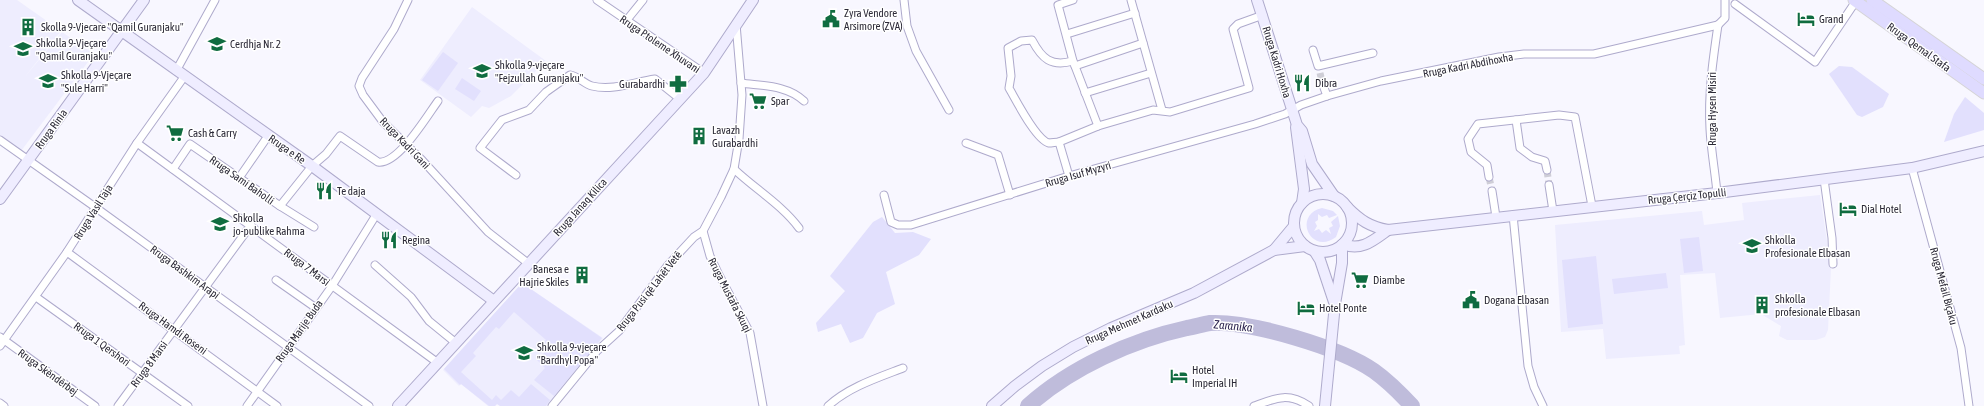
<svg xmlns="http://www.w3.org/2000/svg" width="1984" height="406" font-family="'Asap Condensed',sans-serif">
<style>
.built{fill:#eeedfe}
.green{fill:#e2e0fd}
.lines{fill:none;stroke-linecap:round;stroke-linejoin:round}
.river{stroke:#bfbcdb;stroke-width:16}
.street-tunnel{stroke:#cfced7;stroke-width:7;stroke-dasharray:7 3.5;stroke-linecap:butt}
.street-casing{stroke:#aeaacc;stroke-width:9}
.secondary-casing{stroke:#aeaacc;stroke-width:12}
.primary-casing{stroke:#d5d4d7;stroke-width:13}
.street{stroke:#fff;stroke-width:7}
.secondary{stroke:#efedff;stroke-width:10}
.primary{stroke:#dfdbff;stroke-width:11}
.labels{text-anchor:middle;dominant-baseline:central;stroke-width:3;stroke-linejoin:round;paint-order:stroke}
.poi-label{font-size:11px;fill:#2b2936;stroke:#fff;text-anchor:start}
.street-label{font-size:11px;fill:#2b2936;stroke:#fff}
.water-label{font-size:12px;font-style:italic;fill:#2c244e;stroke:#fff}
</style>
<rect width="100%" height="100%" fill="#f8f7ff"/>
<g class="built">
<path d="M0 0H17L61 31 24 78 62 32 94 54 21 151 0 136Z"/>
<path d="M472 7 546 61 511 96 489 108 482 106 471 117 420 80Z"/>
<path d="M1820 195 1831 268 1828 330 1825 337 1816 340H1787L1779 336 1781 326 1761 314 1720 318 1715 273 1680 275 1685 345 1679 346 1680 354 1606 359 1603 329 1561 332 1555 225 1702 211 1704 225 1744 220 1742 203Z"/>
<path d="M522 283 603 338 547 406H500L497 404 495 406H488L461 384 459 386 443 370Z"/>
</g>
<g class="green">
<path d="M443 52 458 63 438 91 422 80Z"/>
<path d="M1839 66 1852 67 1889 94 1883 107 1862 117 1857 115 1829 74Z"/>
<path d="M462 78 481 91 474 101 455 89Z"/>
<path d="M1965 97 1984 113V130L1944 142 1954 114Z"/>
<path d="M1322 208 1333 211 1337 215 1329 218 1327 215 1322 217 1318 214V220L1315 222 1317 226 1314 231 1319 229 1322 233 1326 230 1331 234 1329 228 1333 226 1331 222 1338 216 1340 226 1336 237C1311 256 1292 215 1322 208Z"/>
<path d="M882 217 895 233 913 232 931 239 919 255 886 272 895 304 877 313 863 338 850 343 841 324 818 332 816 323 845 291 830 276 873 222Z"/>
<path d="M1699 237 1703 271 1684 273 1680 239Z"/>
<path d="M1596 256 1603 324 1568 328 1562 260Z"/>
<path d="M1666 273 1668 288 1614 294 1612 279Z"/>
<path d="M522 283 602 338 554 396 534 380 545 368 537 360 547 350 542 345 546 340 514 312 499 329 496 327 473 353 476 356 461 372 492 400 496 395 501 400 511 390 519 397 531 384 550 400 546 406H500L497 404 495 406H489L461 384 460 385 444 369Z"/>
</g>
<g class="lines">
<path class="river" d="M1028 406C1070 368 1132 340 1187 328 1194 327 1203 324 1210 323 1251 321 1341 348 1374 371 1388 381 1400 393 1412 406"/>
<g class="street-tunnel">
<path d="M1320 73 1323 85"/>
<path d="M1547 170 1549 185"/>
<path d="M1489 177 1492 191"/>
</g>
<g class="street-casing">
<g id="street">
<path d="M408 0 394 29 362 78 359 86 363 95 383 122 422 160 488 232 529 264"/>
<path d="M597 0 704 73"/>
<path d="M904 0 907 26 916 51 949 110"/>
<path d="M1073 0 1058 5 1073 61 1098 126"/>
<path d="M1131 0 1162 110"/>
<path d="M1735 4 1815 62 1856 1"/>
<path d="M626 21 643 0"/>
<path d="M1718 25 1725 18V0"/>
<path d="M1067 34 1135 13"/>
<path d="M1313 50 1318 66 1373 53"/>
<path d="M1075 66 1143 43"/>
<path d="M176 71 215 0"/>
<path d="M741 83C763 86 787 85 804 101"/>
<path d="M1323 85 1327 96"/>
<path d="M1085 93 1151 73"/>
<path d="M1516 120 1520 148 1532 157 1545 161 1547 170"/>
<path d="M0 140 95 207 369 406"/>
<path d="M1059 142C1056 142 1052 143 1049 143 1036 140 1016 100 1009 88L1011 76 1008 48 1021 41 1032 40C1042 59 1051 67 1073 61"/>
<path d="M137 143 438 363"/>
<path d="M966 143 998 155 1010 195"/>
<path d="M1912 168 1961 348 1969 406"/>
<path d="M173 169 190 144 280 206 314 227"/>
<path d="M734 169C755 189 782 205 799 228"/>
<path d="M516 175 480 148 502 120 529 110 546 92 570 75C578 76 584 84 592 86 613 91 634 82 655 79L680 99"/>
<path d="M1069 176 1059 142 1098 126 1153 110 1170 112 1249 88 1233 29 1238 24 1263 15"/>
<path d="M1489 177 1487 165 1471 152 1468 139 1478 124 1559 115 1575 117 1592 206"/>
<path d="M239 178 268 136"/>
<path d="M1824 179 1832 238 1833 264"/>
<path d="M1549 185 1553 211"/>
<path d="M1492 191 1496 217"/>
<path d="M1717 193C1715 171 1711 150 1710 129 1708 93 1713 59 1718 25"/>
<path d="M884 195 891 222 898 225H911L1069 176 1255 124 1285 114 1301 105 1327 96 1381 81 1499 57 1524 54H1594L1718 25"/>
<path d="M280 206 312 166 326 154 340 136 378 162C398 165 427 116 438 101"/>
<path d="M1513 215 1528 366 1534 387 1543 406"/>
<path d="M703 231 710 256 718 273 750 333 763 406"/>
<path d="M67 252 277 406"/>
<path d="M375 265 411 297 429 321 456 343"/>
<path d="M276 280 316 308"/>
<path d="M36 297 188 406"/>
<path d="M0 337 95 406"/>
<path d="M0 346 67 252 137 143 184 77"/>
<path d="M0 403 4 406"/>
<path d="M118 406 251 225"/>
<path d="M247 406 332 286 376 215"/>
<path d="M552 406 597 351 619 331 668 265 694 237 703 231 721 197 734 169 739 139 742 95 736 24"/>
<path d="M828 406C849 387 877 378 903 368"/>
<path d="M1254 406C1276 398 1288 392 1309 406"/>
</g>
</g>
<g class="secondary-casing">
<g id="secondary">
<path d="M78 0 312 166 494 301"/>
<path d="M1257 0 1297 125 1302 131 1312 164 1334 196"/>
<path d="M1296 127 1304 189 1302 203"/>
<circle cx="1323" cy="223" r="29"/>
<path d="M0 199 144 0"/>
<path d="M1347 207C1360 220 1370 227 1388 230L1717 193 1912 168 1984 151"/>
<path d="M1343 244C1361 252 1374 240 1388 230"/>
<path d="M1274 250 1294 226"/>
<path d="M1315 252 1320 260 1334 302"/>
<path d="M398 406 704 73 753 0"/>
<path d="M992 406 1015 386 1042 366 1073 347 1111 328 1194 293 1274 250 1305 246"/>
<path d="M1325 406 1335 304 1342 263V245"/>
</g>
</g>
<g class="primary-casing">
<g id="primary">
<path d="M1854 0 1984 93"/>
<path d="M1872 0 1984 79"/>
</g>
</g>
<use href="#street" class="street"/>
<use href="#secondary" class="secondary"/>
<use href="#primary" class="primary"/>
</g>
<defs>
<g id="civic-bare" transform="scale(1.38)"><path d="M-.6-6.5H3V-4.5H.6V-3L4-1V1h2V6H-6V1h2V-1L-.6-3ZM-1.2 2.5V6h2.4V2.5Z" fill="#106c40" stroke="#fff" stroke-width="2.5" paint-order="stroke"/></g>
<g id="hotel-bare" transform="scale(1.38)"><path d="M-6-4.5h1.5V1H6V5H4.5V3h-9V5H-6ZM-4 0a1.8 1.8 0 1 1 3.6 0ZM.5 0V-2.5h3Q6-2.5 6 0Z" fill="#106c40" stroke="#fff" stroke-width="2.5" paint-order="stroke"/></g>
<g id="building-bare" transform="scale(1.38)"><path d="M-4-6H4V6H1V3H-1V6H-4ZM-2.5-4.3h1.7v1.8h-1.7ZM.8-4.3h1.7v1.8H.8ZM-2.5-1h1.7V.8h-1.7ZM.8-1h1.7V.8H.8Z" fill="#106c40" stroke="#fff" stroke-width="2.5" paint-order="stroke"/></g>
<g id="school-bare" transform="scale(1.38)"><path d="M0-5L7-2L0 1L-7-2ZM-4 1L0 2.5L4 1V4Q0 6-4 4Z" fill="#106c40" stroke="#fff" stroke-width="2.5" paint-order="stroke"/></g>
<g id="restaurant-bare" transform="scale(1.38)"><path d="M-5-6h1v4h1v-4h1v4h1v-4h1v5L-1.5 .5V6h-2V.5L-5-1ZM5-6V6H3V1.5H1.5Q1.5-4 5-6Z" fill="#106c40" stroke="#fff" stroke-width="2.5" paint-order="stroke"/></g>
<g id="pharmacy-bare" transform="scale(1.38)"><path d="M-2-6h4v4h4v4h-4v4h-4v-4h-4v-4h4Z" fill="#106c40" stroke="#fff" stroke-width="2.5" paint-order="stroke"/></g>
<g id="supermarket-bare" transform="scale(1.38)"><path d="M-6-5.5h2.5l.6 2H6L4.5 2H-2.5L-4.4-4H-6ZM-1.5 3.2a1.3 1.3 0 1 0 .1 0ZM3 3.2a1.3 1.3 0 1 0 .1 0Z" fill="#106c40" stroke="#fff" stroke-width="2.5" paint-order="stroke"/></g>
</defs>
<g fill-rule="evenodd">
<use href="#civic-bare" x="831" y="19"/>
<use href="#hotel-bare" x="1806" y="19"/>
<use href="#building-bare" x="28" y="27"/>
<use href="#school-bare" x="217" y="44"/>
<use href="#school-bare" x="23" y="49"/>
<use href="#school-bare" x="482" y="71"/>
<use href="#school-bare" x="48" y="81"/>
<use href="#restaurant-bare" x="1302" y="83"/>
<use href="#pharmacy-bare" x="678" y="84"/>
<use href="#supermarket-bare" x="758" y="101"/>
<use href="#supermarket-bare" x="175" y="133"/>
<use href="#building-bare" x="699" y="136"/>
<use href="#restaurant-bare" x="324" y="191"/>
<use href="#hotel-bare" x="1848" y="209"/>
<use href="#school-bare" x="220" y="224"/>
<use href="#restaurant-bare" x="389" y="240"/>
<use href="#school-bare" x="1752" y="246"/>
<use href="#building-bare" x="582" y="275"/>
<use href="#supermarket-bare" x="1360" y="280"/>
<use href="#civic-bare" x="1471" y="300"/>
<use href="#building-bare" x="1762" y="305"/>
<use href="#hotel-bare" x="1306" y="308"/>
<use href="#school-bare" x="524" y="353"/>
<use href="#hotel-bare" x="1179" y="376"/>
</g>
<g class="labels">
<g class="poi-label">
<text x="844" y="13">Zyra Vendore<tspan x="844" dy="13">Arsimore (ZVA)</tspan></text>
<text x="1819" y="19">Grand</text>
<text x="41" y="27">Skolla 9-Vjecare "Qamil Guranjaku"</text>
<text x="36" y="43">Shkolla 9-Vjeçare<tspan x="36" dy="13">"Qamil Guranjaku"</tspan></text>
<text x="230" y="44">Cerdhja Nr. 2</text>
<text x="495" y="65">Shkolla 9-vjeçare<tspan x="495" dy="13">"Fejzullah Guranjaku"</tspan></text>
<text x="61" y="75">Shkolla 9-Vjeçare<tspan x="61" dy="13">"Sule Harri"</tspan></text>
<text x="1315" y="83">Dibra</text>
<text x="665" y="84" text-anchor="end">Gurabardhi</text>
<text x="771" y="101">Spar</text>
<text x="712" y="130">Lavazh<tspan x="712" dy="13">Gurabardhi</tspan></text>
<text x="188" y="133">Cash &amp; Carry</text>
<text x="337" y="191">Te daja</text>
<text x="1861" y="209">Dial Hotel</text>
<text x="233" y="218">Shkolla<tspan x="233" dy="13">jo-publike Rahma</tspan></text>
<text x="402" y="240">Regina</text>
<text x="1765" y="240">Shkolla<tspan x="1765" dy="13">Profesionale Elbasan</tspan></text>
<text x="569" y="269" text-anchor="end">Banesa e<tspan x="569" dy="13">Hajrie Skiles</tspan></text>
<text x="1373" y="280">Diambe</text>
<text x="1775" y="299">Shkolla<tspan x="1775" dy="13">profesionale Elbasan</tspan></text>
<text x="1484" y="300">Dogana Elbasan</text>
<text x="1319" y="308">Hotel Ponte</text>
<text x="537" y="347">Shkolla 9-vjeçare<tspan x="537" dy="13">"Bardhyl Popa"</tspan></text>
<text x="1192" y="370">Hotel<tspan x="1192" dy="13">Imperial IH</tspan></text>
</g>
<g class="street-label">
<text transform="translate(660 44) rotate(34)">Rruga Ptoleme Xhuvani</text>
<text transform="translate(1919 47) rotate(36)">Rruga Qemal Stafa</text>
<text transform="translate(1277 62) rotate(73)">Rruga Kadri Hoxha</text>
<text transform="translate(1468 65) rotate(-11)">Rruga Kadri Abdihoxha</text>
<text transform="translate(1712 109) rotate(-90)">Rruga Hysen Misiri</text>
<text transform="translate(51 129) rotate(-54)">Rruga Rinia</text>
<text transform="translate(405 143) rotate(46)">Rruga Kadri Gani</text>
<text transform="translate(287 149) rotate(35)">Rruga e Re</text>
<text transform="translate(1078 174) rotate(-16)">Rruga Isuf Myzyri</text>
<text transform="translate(242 180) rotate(35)">Rruga Sami Baholli</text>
<text transform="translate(1687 196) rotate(-6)">Rruga Çerçiz Topulli</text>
<text transform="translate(580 207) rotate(-48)">Rruga Janaq Kilica</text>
<text transform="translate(93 212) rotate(-58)">Rruga Vasil Taja</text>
<text transform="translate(307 267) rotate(37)">Rruga 7 Marsi</text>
<text transform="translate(185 272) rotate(36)">Rruga Bashkim Arapi</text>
<text transform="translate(1944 286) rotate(75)">Rruga Mefail Biçaku</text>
<text transform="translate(649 291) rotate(-52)">Rruga Pusi që Lahët Vetë</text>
<text transform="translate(730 295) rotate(63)">Rruga Mustafa Skuqi</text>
<text transform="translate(1129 322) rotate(-24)">Rruga Mehmet Kardaku</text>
<text transform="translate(173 328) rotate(36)">Rruga Hamdi Roseni</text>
<text transform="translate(299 331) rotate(-55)">Rruga Marije Buda</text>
<text transform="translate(102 344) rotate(36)">Rruga 1 Qershori</text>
<text transform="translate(149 364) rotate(-54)">Rruga 8 Marsi</text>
<text transform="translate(48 372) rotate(36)">Rruga Skëndërbej</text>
</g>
<g class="water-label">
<text transform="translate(1233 326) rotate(5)">Zaranika</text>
</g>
</g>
</svg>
